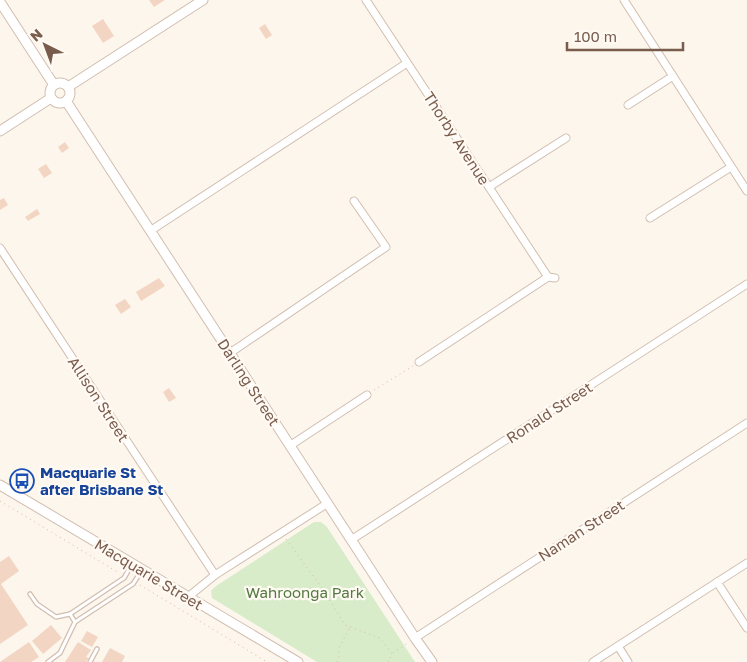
<svg xmlns="http://www.w3.org/2000/svg" width="747" height="662" font-family="'Golos Text',sans-serif">
<style>
.green{fill:#d8ecc9}
.building{fill:#f3d5c3}
.lines{fill:none;stroke-linecap:round;stroke-linejoin:round}
.service-casing{stroke:#d1beb0;stroke-width:5.5}
.minor-casing{stroke:#d1beb0;stroke-width:9}
.tertiary-casing{stroke:#d1beb0;stroke-width:11}
.path{stroke:#d9b8a5;stroke-width:1;stroke-dasharray:1 4;stroke-linecap:butt}
.service{stroke:#fff;stroke-width:3}
.minor{stroke:#fff;stroke-width:7}
.tertiary{stroke:#fff;stroke-width:9}
.labels{text-anchor:middle;dominant-baseline:central;stroke-width:4.5;stroke-linejoin:round;paint-order:stroke}
.street-label{font-size:15px;fill:#7a5c4d;stroke:#fffaf3}
.transit-label{font-size:15px;font-weight:bold;fill:#164399;stroke:#fffaf3;text-anchor:start}
.park-label{font-size:15px;fill:#537a41;stroke:#fffaf3}
</style>
<rect width="100%" height="100%" fill="#fdf6ec"/>
<path class="green" d="M314 522H321L327 527 415 662H317L212 598 211 591 216 586Z"/>
<g class="building">
<path d="M149 0H165L154 7Z"/>
<path d="M103 19 114 36 103 43 92 26Z"/>
<path d="M265 24 272 35 266 39 259 28Z"/>
<path d="M65 142 69 148 62 153 58 147Z"/>
<path d="M46 164 52 173 44 178 38 169Z"/>
<path d="M4 198 8 205 0 210V200Z"/>
<path d="M37 209 40 214 28 221 25 217Z"/>
<path d="M159 278 165 286 141 301 136 292Z"/>
<path d="M125 299 131 307 121 314 115 305Z"/>
<path d="M169 388 176 398 169 402 163 392Z"/>
<path d="M9 556 19 571 1 584 28 625 0 644V562Z"/>
<path d="M51 625 62 638 43 654 32 641Z"/>
<path d="M87 631 98 637 92 647 81 641Z"/>
<path d="M29 642 39 657 31 662H0Z"/>
<path d="M78 642 91 650 86 657 89 658 86 662H65Z"/>
<path d="M110 648 125 656 122 662H102Z"/>
</g>
<g class="lines">
<g class="service-casing">
<g id="service">
<path d="M30 594 37 604 56 617 70 614 75 622 60 653 48 662"/>
<path d="M70 614 124 578 131 566"/>
<path d="M75 622 133 584 142 570"/>
<path d="M90 662 97 649"/>
</g>
</g>
<g class="minor-casing">
<g id="minor">
<path d="M366 0 548 277"/>
<path d="M624 0 747 191"/>
<path d="M628 105 673 76"/>
<path d="M489 187 566 138"/>
<path d="M650 218 731 167"/>
<path d="M150 231 407 63"/>
<path d="M0 248 215 575"/>
<path d="M230 353 386 247 354 201"/>
<path d="M419 362 548 277 555 278"/>
<path d="M291 445 367 395"/>
<path d="M351 540 747 284"/>
<path d="M717 582 747 628"/>
<path d="M188 597 215 575 328 503"/>
<path d="M415 638 747 423"/>
<path d="M618 646 628 662"/>
<path d="M593 662 747 563"/>
</g>
</g>
<g class="tertiary-casing">
<g id="tertiary">
<path d="M0 2 54 85"/>
<circle cx="60" cy="93" r="10"/>
<path d="M68 87 203 0"/>
<path d="M66 101 415 638 432 662"/>
<path d="M0 131 51 98"/>
<path d="M0 485 298 662"/>
</g>
</g>
<g class="path">
<path d="M374 390 413 366"/>
<path d="M0 501 119 573"/>
<path d="M286 539 322 588 345 625 380 638 392 654 388 662"/>
<path d="M140 585 267 662"/>
<path d="M393 653 408 643"/>
<path d="M337 662 339 657V648L350 627"/>
</g>
<use href="#service" class="service"/>
<use href="#minor" class="minor"/>
<use href="#tertiary" class="tertiary"/>
</g>
<defs>
<g id="bus-ring" transform="scale(1.25)"><circle r="9.5" fill="#fffaf3" stroke="#1a4fb4" stroke-width="1.5"/><path d="M-5-6H5V4H4V6H2V4H-2V6H-4V4H-5ZM-3.5-4V0h7V-4ZM-3.5 1.2v1.5H-2V1.2ZM2 1.2v1.5H3.5V1.2Z" fill="#1a4fb4"/></g>
</defs>
<g fill-rule="evenodd">
<use href="#bus-ring" x="22" y="481"/>
</g>
<g class="labels">
<g class="street-label">
<text transform="translate(457 138) rotate(57)">Thorby Avenue</text>
<text transform="translate(249 382) rotate(57)">Darling Street</text>
<text transform="translate(99 399) rotate(57)">Allison Street</text>
<text transform="translate(549 412) rotate(-33)">Ronald Street</text>
<text transform="translate(581 530) rotate(-33)">Naman Street</text>
<text transform="translate(149 574) rotate(31)">Macquarie Street</text>
</g>
<g class="transit-label">
<text x="40" y="472">Macquarie St<tspan x="40" dy="17">after Brisbane St</tspan></text>
</g>
<g class="park-label">
<text x="305" y="592">Wahroonga Park</text>
</g>
</g>
<g transform="translate(45 45) rotate(318)" stroke="#fffaf3" stroke-width="4" paint-order="stroke">
<path d="M0-4L9 19L0 12L-9 19Z" fill="#7a5c4d"/>
<text y="-8" font-size="14" font-weight="bold" text-anchor="middle" fill="#7a5c4d">N</text>
</g>
<path d="M567 42v8h116v-8" fill="none" stroke="#7a5c4d" stroke-width="2.5"/>
<text x="574" y="42" font-size="15" fill="#7a5c4d" stroke="#fffaf3" stroke-width="4" paint-order="stroke">100 m</text>
</svg>
